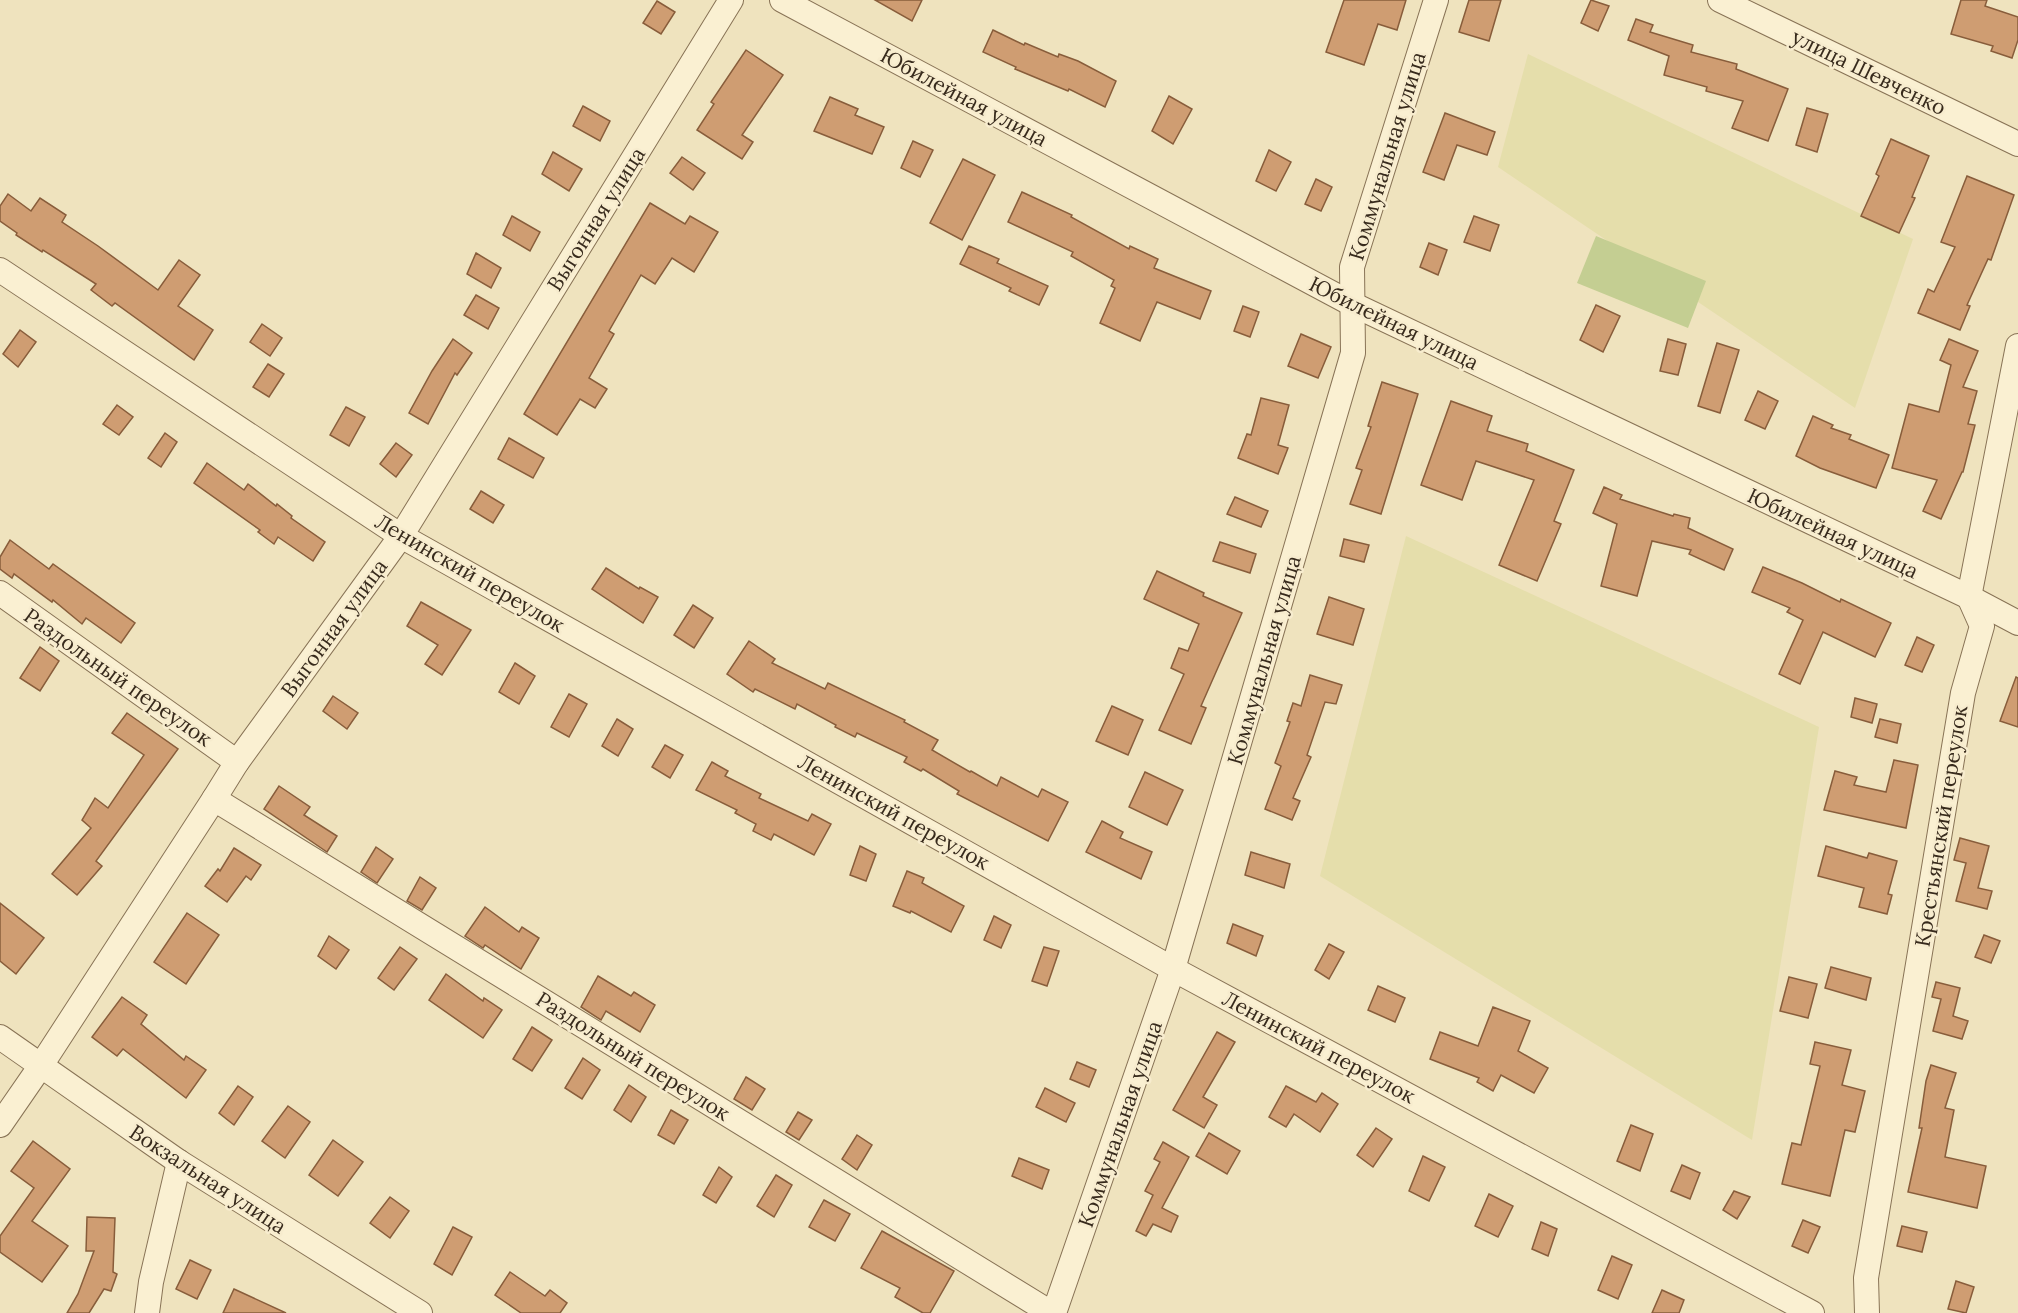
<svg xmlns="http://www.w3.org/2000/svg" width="2018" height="1313" font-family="Lora,serif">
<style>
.farmland{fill:#e5deab}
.green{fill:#c4ce92}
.building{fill:#cf9d72;stroke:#885d3b;stroke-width:1.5}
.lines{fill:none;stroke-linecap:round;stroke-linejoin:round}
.minor-casing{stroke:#887356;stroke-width:26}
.minor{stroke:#faf0d2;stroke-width:24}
.labels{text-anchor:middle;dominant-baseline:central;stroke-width:5;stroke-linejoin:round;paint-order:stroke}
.street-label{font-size:21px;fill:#372a1c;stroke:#f7ecce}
</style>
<rect width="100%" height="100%" fill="#efe3be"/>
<g class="farmland">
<path d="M1528 54 1913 239 1855 408 1498 167Z"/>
<path d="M1406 536 1819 727 1752 1140 1320 876Z"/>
</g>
<path class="green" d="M1596 236 1706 281 1688 328 1577 283Z"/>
<g class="building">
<path d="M875 0H922L912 21Z"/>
<path d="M1344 0H1406L1397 30 1378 24 1364 65 1326 52Z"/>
<path d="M1469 0H1501L1489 41 1459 32Z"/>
<path d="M1591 0 1609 6 1598 31 1581 23Z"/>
<path d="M1961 0H1987L1985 6 2018 17V40L2012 58 1991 51 1993 46 1951 34Z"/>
<path d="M657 1 675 12 661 34 643 23Z"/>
<path d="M1636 19 1653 25 1650 32 1693 45 1691 52 1737 64 1736 69 1788 89 1768 141 1732 128 1743 101 1706 91 1707 87 1664 75 1669 56 1628 40Z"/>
<path d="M993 30 1024 45 1025 43 1058 57 1059 54 1078 61 1116 81 1105 107 1069 89 1068 91 1015 69 1016 67 983 52Z"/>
<path d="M746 50 783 75 742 135 753 142 742 159 697 130 714 104 711 102Z"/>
<path d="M1169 96 1192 109 1173 144 1152 131Z"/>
<path d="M830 97 858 109 855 115 884 127 872 154 814 131Z"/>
<path d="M583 106 610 121 600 141 573 126Z"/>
<path d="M1807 108 1828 114 1817 152 1796 145Z"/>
<path d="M1445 113 1495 132 1487 155 1457 145 1444 180 1423 172Z"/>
<path d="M1891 139 1929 156 1912 197 1915 198 1899 233 1861 216 1879 176 1876 174Z"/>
<path d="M913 141 933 150 920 177 901 168Z"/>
<path d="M1269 150 1291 162 1276 191 1256 181Z"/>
<path d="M553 152 582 169 569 191 542 174Z"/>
<path d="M682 157 705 173 693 190 670 173Z"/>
<path d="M963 159 995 175 962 240 930 223Z"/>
<path d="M1967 176 2014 195 1991 260 1988 259 1967 305 1970 306 1960 330 1918 313 1928 289 1934 292 1955 247 1941 242Z"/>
<path d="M1316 179 1332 187 1321 211 1305 204Z"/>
<path d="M1022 192 1072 215 1071 217 1129 249 1130 246 1158 259 1154 268 1211 291 1200 319 1157 302 1140 341 1100 323 1115 288 1111 286 1114 280 1071 256 1073 252 1008 222Z"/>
<path d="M8 194 31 211 40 198 66 215 62 222 98 246 158 290 179 260 200 275 178 306 213 330 194 360 115 303 112 306 91 290 96 284 43 250 42 252 16 235 17 233 0 221V206Z"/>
<path d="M650 203 685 224 690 216 718 232 694 272 672 258 655 284 641 275 609 331 614 334 589 378 607 389 595 408 580 399 557 435 524 414Z"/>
<path d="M512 216 540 232 530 251 503 235Z"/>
<path d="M1474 216 1499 225 1490 251 1464 242Z"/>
<path d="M1429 243 1447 250 1438 275 1420 267Z"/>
<path d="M969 246 999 259 997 263 1048 286 1039 305 1009 291 1011 288 960 264Z"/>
<path d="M476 253 501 268 491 288 467 274Z"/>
<path d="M476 295 499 308 488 329 464 315Z"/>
<path d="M1596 305 1620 316 1603 352 1580 340Z"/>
<path d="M1243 306 1259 312 1250 337 1234 331Z"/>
<path d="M262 324 282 338 270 356 250 342Z"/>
<path d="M20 330 36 342 18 367 3 354Z"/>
<path d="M1301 334 1331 347 1318 378 1288 366Z"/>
<path d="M453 339 472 353 457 375 455 373 428 424 409 413 432 371Z"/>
<path d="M1668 339 1686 344 1678 375 1660 371Z"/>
<path d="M1949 339 1978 351 1963 387 1977 391 1968 424 1975 425 1963 472H1962L1941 519 1923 511 1937 480 1892 468 1909 404 1939 412 1951 365 1940 360Z"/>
<path d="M1717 343 1739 350 1720 413 1698 406Z"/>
<path d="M268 364 284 374 269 397 253 387Z"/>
<path d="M1382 382 1418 394 1381 514 1350 504 1362 470 1356 468 1371 427 1368 426Z"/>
<path d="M1758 391 1778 401 1765 429 1745 420Z"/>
<path d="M1261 398 1289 405 1278 445 1288 448 1278 474 1238 458 1247 434 1251 435Z"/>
<path d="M1451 401 1492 416 1487 431 1528 444 1526 451 1574 470 1554 521 1561 524 1537 581 1499 565 1534 480 1476 461 1462 500 1421 485Z"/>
<path d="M117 405 133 417 119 435 103 424Z"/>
<path d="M346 407 365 417 349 446 330 435Z"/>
<path d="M1813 416 1833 425 1831 428 1851 435 1849 439 1889 455 1876 488 1820 468 1796 456Z"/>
<path d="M165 433 177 442 161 467 148 458Z"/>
<path d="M509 438 544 458 533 478 498 459Z"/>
<path d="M396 443 412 455 396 477 380 464Z"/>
<path d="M207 463 244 490 248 484 276 506 277 504 292 516 291 518 325 542 313 561 278 537 274 544 258 532 260 530 194 483Z"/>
<path d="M1604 487 1622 495 1620 499 1673 516 1674 514 1690 518 1688 528 1733 549 1724 570 1689 554 1691 550 1652 541 1637 596 1601 586 1617 524 1593 513Z"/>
<path d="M481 491 504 505 493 523 470 509Z"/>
<path d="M1235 497 1268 511 1261 527 1227 514Z"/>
<path d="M1344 539 1369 545 1364 562 1340 556Z"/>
<path d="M10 540 49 569 53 564 135 623 121 643 86 618 82 624 53 600 52 602 14 574 12 578 0 569V557Z"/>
<path d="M1220 542 1256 554 1250 573 1213 561Z"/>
<path d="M1763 567 1802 583 1840 602 1841 599 1891 623 1875 657 1823 632 1800 684 1779 674 1803 620 1787 612 1790 608 1752 592Z"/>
<path d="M606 568 639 589 640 587 658 597 643 623 592 589Z"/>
<path d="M1157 571 1204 593 1203 596 1242 613 1201 706 1206 708 1191 744 1159 730 1184 674 1171 668 1179 648 1188 651 1199 624 1144 599Z"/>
<path d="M1329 597 1364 609 1353 645 1317 634Z"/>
<path d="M421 602 471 630 442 675 425 664 438 645 407 626Z"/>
<path d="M693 605 713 618 694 648 674 635Z"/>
<path d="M1917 637 1934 645 1922 672 1905 665Z"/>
<path d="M749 641 775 659 772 663 825 689 828 683 905 720 904 722 938 740 932 750 970 772 971 771 997 786 1001 777 1038 797 1042 789 1068 802 1048 841 957 794 959 791 923 769 921 771 904 762 907 757 857 733 855 737 835 727 836 725 797 704 795 709 755 689 753 692 727 674Z"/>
<path d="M40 647 59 661 40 691 20 678Z"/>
<path d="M515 663 535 676 519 704 499 692Z"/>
<path d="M1310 675 1342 685 1336 704 1325 702 1307 755 1311 757 1293 798 1300 801 1292 820 1265 809 1281 766 1275 763 1290 722 1287 721 1293 703 1301 706Z"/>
<path d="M2016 677 2018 678V727L2000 721Z"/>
<path d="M569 694 587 704 569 737 551 727Z"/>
<path d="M333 696 358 713 347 729 323 711Z"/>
<path d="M1855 698 1877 704 1872 723 1851 717Z"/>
<path d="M1112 706 1143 720 1128 755 1096 741Z"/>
<path d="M127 713 178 749 96 861 102 866 77 895 52 874 91 828 82 820 95 798 108 808 144 755 112 733Z"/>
<path d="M617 719 633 729 618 756 602 746Z"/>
<path d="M1880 719 1901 724 1897 743 1875 737Z"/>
<path d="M665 745 683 755 670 778 652 767Z"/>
<path d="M1894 760 1918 765 1906 828 1824 810 1835 771 1857 777 1854 785 1886 792Z"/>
<path d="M712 762 728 771 725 776 761 794 759 798 808 821 812 814 831 824 814 855 774 834 771 840 753 831 756 824 735 813 737 810 696 790Z"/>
<path d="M1145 772 1183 790 1167 825 1129 807Z"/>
<path d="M279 786 310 807 304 815 337 836 327 852 264 809Z"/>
<path d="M1102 821 1123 832 1120 838 1152 852 1141 879 1086 852Z"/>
<path d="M1960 838 1989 846 1978 888 1992 891 1987 909 1956 901 1966 863 1954 860Z"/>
<path d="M860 846 876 854 866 881 850 875Z"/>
<path d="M1826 846 1867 858 1869 853 1897 861 1888 894 1892 895 1887 914 1859 907 1864 888 1818 876Z"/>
<path d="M376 847 393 859 377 883 361 872Z"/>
<path d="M234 848 261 865 251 880 246 876 227 902 205 886 218 869 220 871Z"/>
<path d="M1251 852 1290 864 1284 888 1245 875Z"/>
<path d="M907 871 924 878 922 883 964 906 951 932 911 911 910 913 893 906Z"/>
<path d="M420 877 436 888 422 910 407 901Z"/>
<path d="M0 903 44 938 16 974 0 961Z"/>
<path d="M485 907 519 932 522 927 539 938 521 969 485 945 483 948 465 936Z"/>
<path d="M187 913 219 935 186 984 154 962Z"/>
<path d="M994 916 1011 925 1001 948 984 940Z"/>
<path d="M1233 924 1263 936 1256 956 1227 943Z"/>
<path d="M1984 935 2000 941 1991 963 1975 957Z"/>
<path d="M329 936 349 950 336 969 318 956Z"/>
<path d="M1329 944 1344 952 1329 979 1315 970Z"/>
<path d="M400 947 417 959 394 990 378 978Z"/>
<path d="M1044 947 1059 951 1047 986 1032 981Z"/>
<path d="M1831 967 1871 978 1866 1000 1825 988Z"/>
<path d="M446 974 483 1001 484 998 502 1010 483 1038 429 1000Z"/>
<path d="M598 976 631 996 634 992 655 1005 640 1032 606 1011 601 1020 581 1007Z"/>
<path d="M1789 977 1817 984 1808 1018 1780 1011Z"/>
<path d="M1936 982 1960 988 1953 1016 1968 1021 1962 1039 1933 1031 1941 999 1932 997Z"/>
<path d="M1378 986 1405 998 1395 1022 1368 1010Z"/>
<path d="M122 997 147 1015 141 1024 184 1060 186 1056 206 1070 186 1098 123 1049 117 1056 92 1037Z"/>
<path d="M1493 1007 1530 1021 1518 1051 1548 1068 1534 1093 1501 1075 1493 1091 1477 1082 1479 1078 1430 1059 1440 1032 1478 1046Z"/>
<path d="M532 1027 552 1040 532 1071 513 1059Z"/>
<path d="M1217 1032 1235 1042 1203 1097 1217 1105 1204 1128 1173 1110Z"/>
<path d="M1815 1042 1851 1050 1842 1085 1865 1091 1855 1132 1845 1130 1830 1196 1782 1184 1792 1143 1801 1145 1820 1066 1810 1064Z"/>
<path d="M583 1058 600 1070 582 1099 565 1088Z"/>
<path d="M1077 1062 1096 1070 1089 1087 1070 1079Z"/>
<path d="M1931 1065 1956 1073 1945 1108 1954 1110 1945 1157 1986 1166 1977 1208 1908 1192 1922 1128H1919L1926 1081Z"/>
<path d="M746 1077 765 1089 752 1110 734 1099Z"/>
<path d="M629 1085 646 1097 631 1122 614 1110Z"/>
<path d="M238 1086 253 1097 234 1125 219 1113Z"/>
<path d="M1286 1086 1316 1102 1322 1093 1338 1104 1320 1132 1294 1114 1286 1127 1269 1117Z"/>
<path d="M1045 1088 1075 1103 1066 1122 1036 1107Z"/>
<path d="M288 1106 310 1122 285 1158 262 1141Z"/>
<path d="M671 1110 688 1120 674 1144 658 1135Z"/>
<path d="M798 1112 812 1120 799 1140 786 1132Z"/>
<path d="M1631 1125 1653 1134 1640 1171 1617 1161Z"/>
<path d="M1376 1128 1392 1139 1373 1167 1357 1155Z"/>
<path d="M1209 1133 1240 1151 1227 1174 1196 1156Z"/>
<path d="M857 1135 872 1145 857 1170 842 1159Z"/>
<path d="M333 1140 363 1162 338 1196 309 1175Z"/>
<path d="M33 1141 70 1169 32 1221 68 1246 42 1282 0 1252V1236L34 1188 11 1171Z"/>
<path d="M1163 1142 1189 1157 1162 1208 1178 1216 1171 1232 1153 1224 1146 1236 1136 1231 1153 1195 1145 1191 1160 1162 1154 1159Z"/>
<path d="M1423 1156 1445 1167 1429 1201 1409 1191Z"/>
<path d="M1019 1158 1049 1170 1042 1189 1012 1176Z"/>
<path d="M1682 1165 1700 1173 1690 1199 1671 1191Z"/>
<path d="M719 1167 732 1177 716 1203 703 1195Z"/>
<path d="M776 1175 792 1185 774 1217 757 1206Z"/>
<path d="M1734 1191 1750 1197 1737 1219 1723 1210Z"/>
<path d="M1489 1194 1513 1206 1498 1237 1475 1226Z"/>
<path d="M390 1197 409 1211 390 1238 370 1223Z"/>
<path d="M824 1200 850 1214 835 1241 809 1227Z"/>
<path d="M87 1217 115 1218 113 1272 117 1274 111 1291 104 1289 89 1313H67L78 1294 94 1251H86Z"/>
<path d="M1803 1220 1820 1227 1808 1253 1792 1246Z"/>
<path d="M1541 1222 1557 1229 1548 1256 1532 1249Z"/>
<path d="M1902 1226 1927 1232 1922 1252 1897 1246Z"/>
<path d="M453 1227 472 1237 452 1275 434 1264Z"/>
<path d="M882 1231 954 1271 930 1313H923L895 1297 900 1288 861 1268Z"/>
<path d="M1612 1256 1632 1265 1618 1299 1598 1290Z"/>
<path d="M190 1260 211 1270 197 1299 176 1289Z"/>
<path d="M510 1272 545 1296 550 1290 567 1303 560 1313H521L495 1295Z"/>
<path d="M1956 1281 1974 1287 1966 1313 1948 1309Z"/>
<path d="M234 1289 286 1313H223Z"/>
<path d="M1662 1290 1684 1300 1679 1313H1652Z"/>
</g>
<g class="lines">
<g class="minor-casing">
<g id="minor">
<path d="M782 0 1352 304 1969 597 2018 623"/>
<path d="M1720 0 2018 144"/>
<path d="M0 270 401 536 1173 969 1812 1313"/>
<path d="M0 593 237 762"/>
<path d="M214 799 1051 1313"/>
<path d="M0 1037 179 1162 420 1313"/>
<path d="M0 1125 40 1067 214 799 237 762 401 536 731 0"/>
<path d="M147 1313 151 1282 179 1162"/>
<path d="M1054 1313 1173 969 1353 353 1352 267 1436 0"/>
<path d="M1867 1313 1866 1278 1963 693 1982 626 1969 597 2018 346"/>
</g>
</g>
<use href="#minor" class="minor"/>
</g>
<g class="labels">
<g class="street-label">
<text transform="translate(1869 72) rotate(26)">улица Шевченко</text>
<text transform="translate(964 97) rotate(28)">Юбилейная улица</text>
<text transform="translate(1387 156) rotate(-73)">Коммунальная улица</text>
<text transform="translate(596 219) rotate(-58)">Выгонная улица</text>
<text transform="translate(1394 323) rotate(26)">Юбилейная улица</text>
<text transform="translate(1833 533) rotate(25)">Юбилейная улица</text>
<text transform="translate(470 573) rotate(30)">Ленинский переулок</text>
<text transform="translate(334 628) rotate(-54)">Выгонная улица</text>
<text transform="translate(1264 660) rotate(-74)">Коммунальная улица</text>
<text transform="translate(118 677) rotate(35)">Раздольный переулок</text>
<text transform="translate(894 812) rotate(29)">Ленинский переулок</text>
<text transform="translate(1941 826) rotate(-81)">Крестьянский переулок</text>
<text transform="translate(1319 1047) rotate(28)">Ленинский переулок</text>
<text transform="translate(633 1056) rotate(32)">Раздольный переулок</text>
<text transform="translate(1120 1124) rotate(-71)">Коммунальная улица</text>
<text transform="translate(208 1179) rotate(33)">Вокзальная улица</text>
</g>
</g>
</svg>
